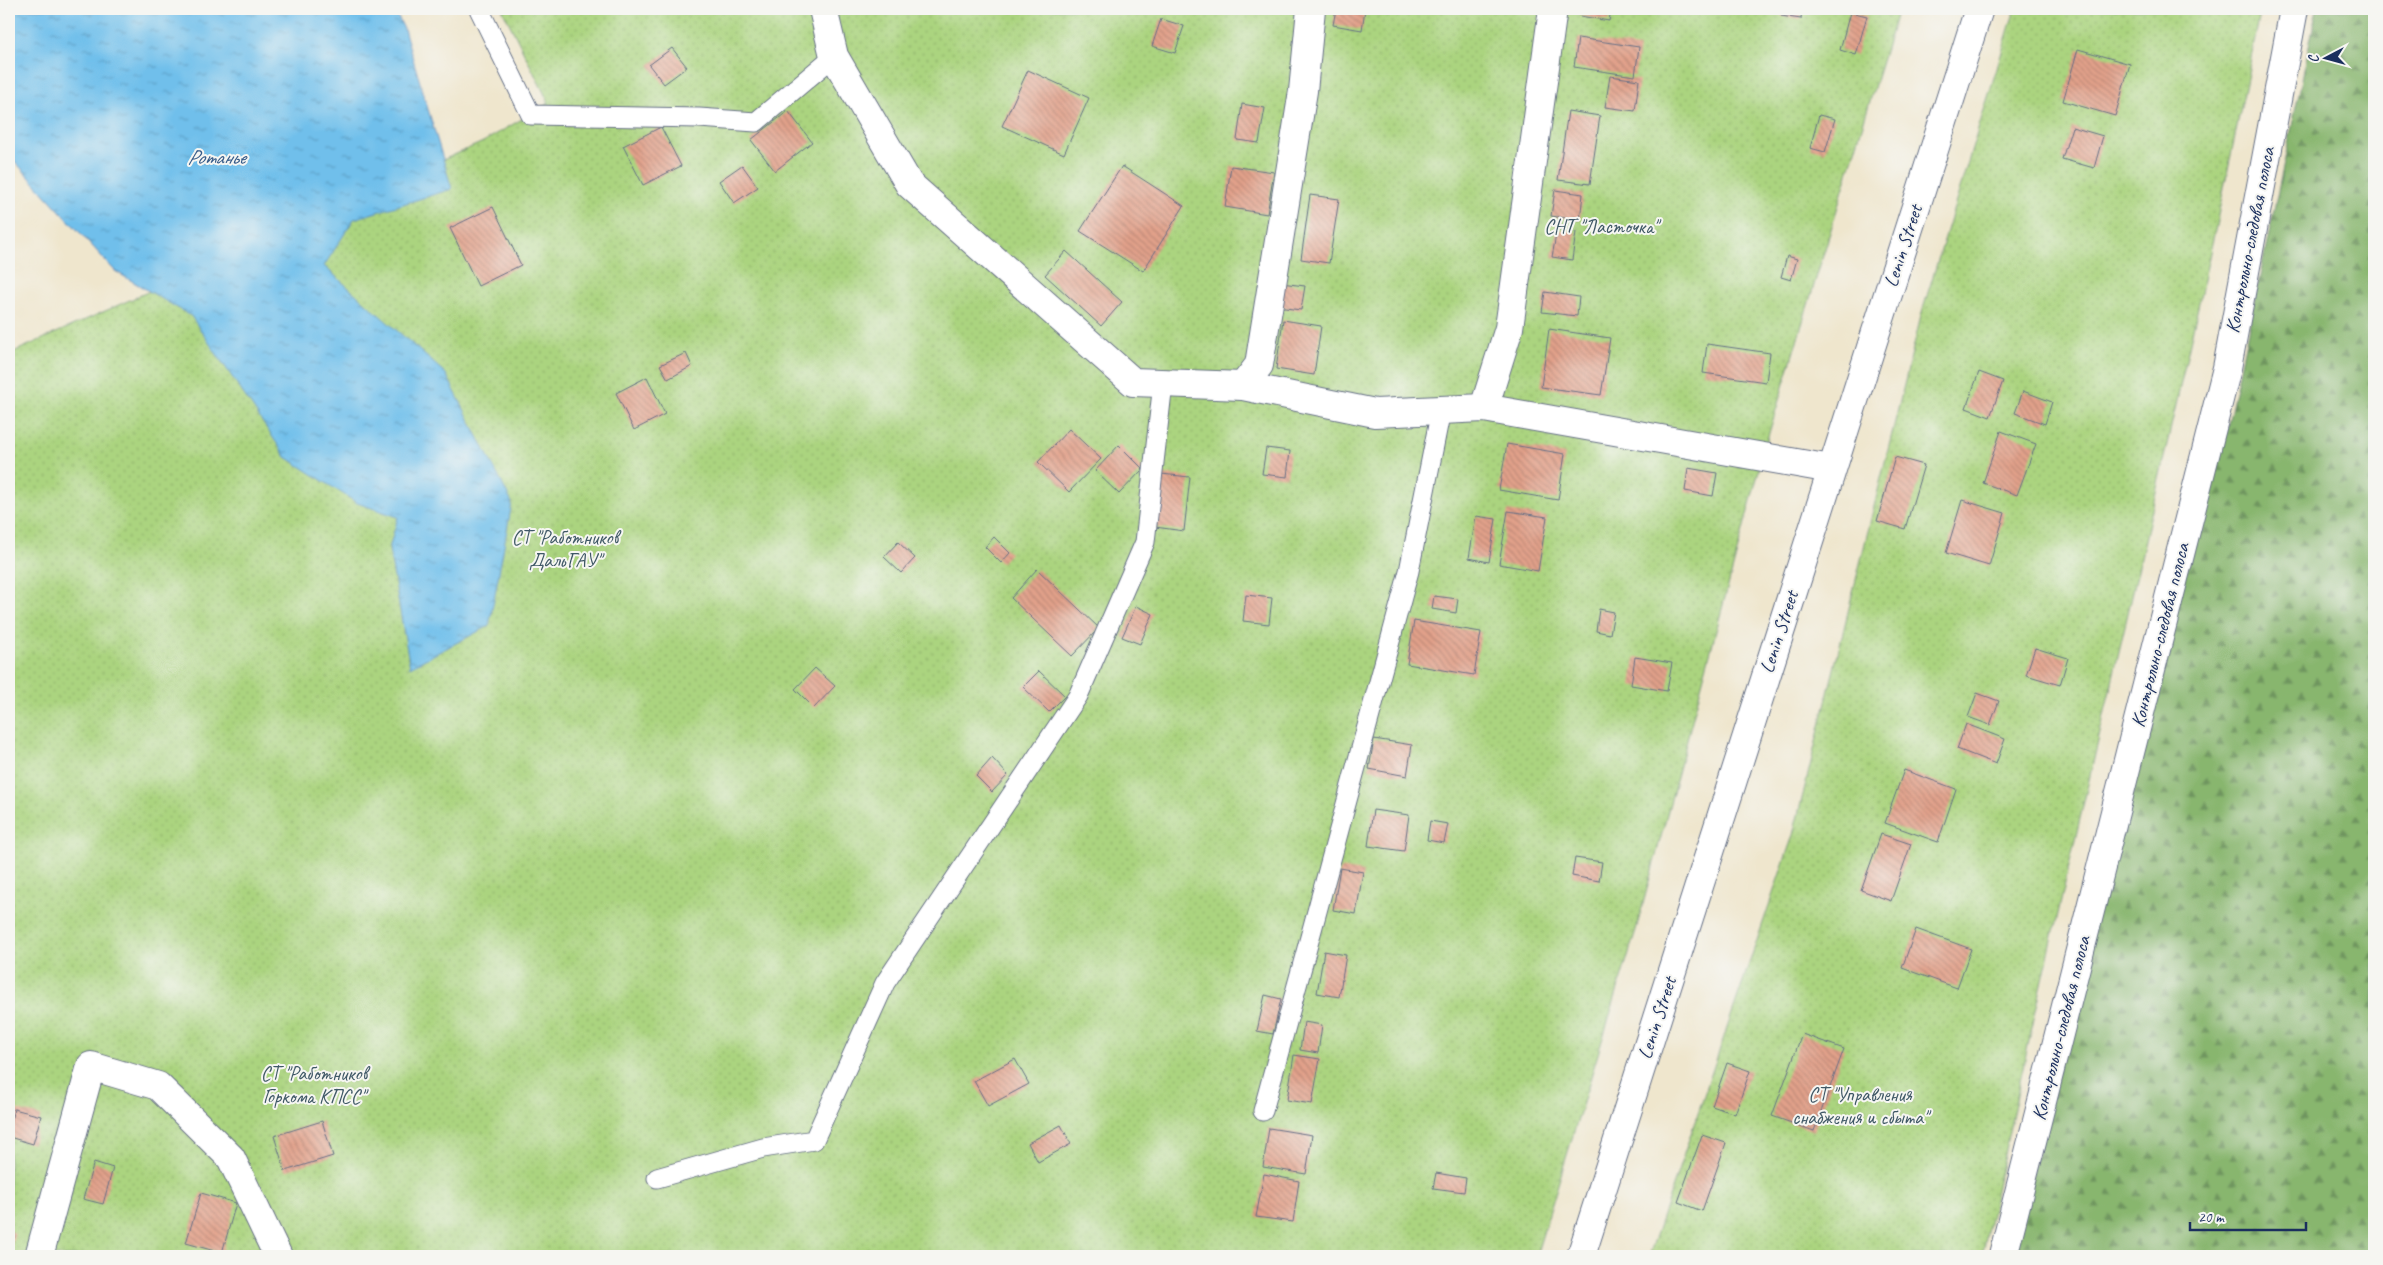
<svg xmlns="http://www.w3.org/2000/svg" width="2383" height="1265" font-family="Caveat,sans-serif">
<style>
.forest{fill:url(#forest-firs);stroke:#527266}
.garden{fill:url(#garden-dots);stroke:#63826e}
.water{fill:url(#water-ripples);stroke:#4677a4}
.building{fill:url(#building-back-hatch)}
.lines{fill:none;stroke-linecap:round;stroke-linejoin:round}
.service-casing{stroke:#656f85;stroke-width:21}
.minor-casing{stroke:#656f85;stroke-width:30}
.tertiary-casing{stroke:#656f85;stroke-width:30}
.service{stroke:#fff;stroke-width:19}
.minor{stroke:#fff;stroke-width:28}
.tertiary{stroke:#fff;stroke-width:28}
.labels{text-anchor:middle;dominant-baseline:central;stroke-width:4;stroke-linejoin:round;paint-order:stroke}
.park-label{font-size:20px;fill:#3f5866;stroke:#f6f6f2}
.street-label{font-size:20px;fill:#1b2f5e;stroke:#f6f6f2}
.water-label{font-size:21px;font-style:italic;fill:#355a88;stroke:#f6f6f2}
</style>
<defs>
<pattern id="forest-firs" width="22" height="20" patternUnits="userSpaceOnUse" patternTransform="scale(1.25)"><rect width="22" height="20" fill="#88b66e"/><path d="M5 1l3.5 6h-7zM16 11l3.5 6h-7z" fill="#6e945e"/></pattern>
<pattern id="garden-dots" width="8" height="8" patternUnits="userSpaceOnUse" patternTransform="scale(1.25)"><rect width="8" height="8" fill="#abd47f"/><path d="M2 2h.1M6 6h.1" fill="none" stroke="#93b670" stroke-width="1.8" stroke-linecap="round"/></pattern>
<pattern id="water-ripples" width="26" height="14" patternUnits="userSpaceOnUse" patternTransform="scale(1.25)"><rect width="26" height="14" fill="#70bfeb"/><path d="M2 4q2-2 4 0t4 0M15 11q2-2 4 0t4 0" fill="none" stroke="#5b9cc2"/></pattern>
<pattern id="building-back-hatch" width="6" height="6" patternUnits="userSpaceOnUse" patternTransform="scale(1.25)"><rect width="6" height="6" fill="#e2a18a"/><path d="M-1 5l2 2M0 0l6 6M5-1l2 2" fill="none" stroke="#b68474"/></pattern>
</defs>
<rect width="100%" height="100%" fill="#f6f6f2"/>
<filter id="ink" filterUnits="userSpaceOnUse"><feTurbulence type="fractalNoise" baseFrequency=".02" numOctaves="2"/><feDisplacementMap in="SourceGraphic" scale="10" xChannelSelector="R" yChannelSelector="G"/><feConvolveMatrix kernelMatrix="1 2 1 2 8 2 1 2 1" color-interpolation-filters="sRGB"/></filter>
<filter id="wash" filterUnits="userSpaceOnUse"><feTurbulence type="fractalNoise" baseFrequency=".0096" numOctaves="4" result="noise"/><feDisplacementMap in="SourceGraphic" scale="20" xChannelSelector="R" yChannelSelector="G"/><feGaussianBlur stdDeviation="1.12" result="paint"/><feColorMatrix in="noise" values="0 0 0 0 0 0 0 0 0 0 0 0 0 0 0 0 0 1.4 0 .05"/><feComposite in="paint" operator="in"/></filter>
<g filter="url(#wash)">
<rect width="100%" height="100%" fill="#efe6cd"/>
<path class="forest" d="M2317 9H2374V1256H2013L2128 775 2227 429Z"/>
<g class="garden">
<path d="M502 9H1898L1769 433 1636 930 1536 1256H9V354L483 142 549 103Z"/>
<path d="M2015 9H2261C2178 427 2070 839 1982 1256H1649L1793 835 1922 312Z"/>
</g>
<path class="water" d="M9 9H394L404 29 452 189 354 219 324 266 446 374 512 503 489 626 410 667 389 549 398 517 357 503 286 457 191 316 115 271 9 155Z"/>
<g id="blocks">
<g class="building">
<path d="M1336 9H1365L1362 30 1333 25Z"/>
<path d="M1581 9H1611L1609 21 1580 16Z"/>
<path d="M1782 9H1802L1801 19 1781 16Z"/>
<path d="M1850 12 1867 16 1856 55 1840 50Z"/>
<path d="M1161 19 1184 26 1175 53 1152 46Z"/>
<path d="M1578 38 1639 47 1635 76 1574 67Z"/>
<path d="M672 48 687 67 664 84 649 65Z"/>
<path d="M2078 49 2130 64 2115 116 2063 101Z"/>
<path d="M1028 70 1089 98 1064 154 1002 126Z"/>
<path d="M1610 76 1639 80 1635 111 1605 107Z"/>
<path d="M1242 104 1265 108 1259 143 1237 140Z"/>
<path d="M788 111 812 142 775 171 751 140Z"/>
<path d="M1568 111 1600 116 1590 184 1558 180Z"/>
<path d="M1819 115 1835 119 1825 152 1810 148Z"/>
<path d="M661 127 681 166 643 185 623 146Z"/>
<path d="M2072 127 2103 136 2094 168 2062 159Z"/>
<path d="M742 165 758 187 734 203 719 181Z"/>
<path d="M1122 166 1184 206 1143 271 1080 231Z"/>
<path d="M1231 166 1274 172 1267 214 1225 207Z"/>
<path d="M1555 190 1583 194 1580 220 1551 216Z"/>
<path d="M1310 195 1339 199 1329 263 1301 259Z"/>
<path d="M493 207 521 265 478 286 450 228Z"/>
<path d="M1557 229 1576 232 1572 260 1552 257Z"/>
<path d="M1066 251 1122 302 1101 326 1045 275Z"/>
<path d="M1787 256 1797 259 1791 280 1781 277Z"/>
<path d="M1281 283 1305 286 1301 310 1277 307Z"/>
<path d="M1545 292 1579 297 1577 316 1542 312Z"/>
<path d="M1283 320 1321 326 1314 375 1276 369Z"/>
<path d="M1549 329 1610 338 1601 395 1541 387Z"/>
<path d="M1707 344 1770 353 1766 382 1703 373Z"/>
<path d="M686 353 692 366 668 379 660 365Z"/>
<path d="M1979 372 2003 381 1990 417 1966 408Z"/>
<path d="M647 377 665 414 634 430 616 393Z"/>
<path d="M2023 391 2052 402 2045 424 2015 413Z"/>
<path d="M1069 429 1101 459 1069 492 1038 462Z"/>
<path d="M2001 431 2036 444 2017 495 1983 483Z"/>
<path d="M1507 444 1565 454 1558 500 1499 490Z"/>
<path d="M1119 445 1143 469 1119 494 1095 471Z"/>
<path d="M1266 448 1290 451 1287 477 1262 474Z"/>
<path d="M1895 457 1924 465 1905 529 1877 521Z"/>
<path d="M1688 468 1717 473 1713 496 1685 491Z"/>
<path d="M1161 474 1190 477 1184 531 1155 527Z"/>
<path d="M1962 500 2005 513 1989 566 1946 553Z"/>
<path d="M1508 511 1547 517 1538 571 1499 564Z"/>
<path d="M1476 516 1496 519 1489 562 1469 558Z"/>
<path d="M994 537 1010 553 1001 563 985 547Z"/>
<path d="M898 542 915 558 901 573 884 557Z"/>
<path d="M1037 569 1099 628 1072 656 1011 598Z"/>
<path d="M1246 595 1272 598 1269 624 1243 621Z"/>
<path d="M1434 596 1458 599 1456 613 1432 609Z"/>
<path d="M1136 606 1153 614 1140 644 1122 637Z"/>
<path d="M1599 609 1614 612 1610 634 1596 631Z"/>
<path d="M1414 621 1481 632 1474 675 1407 664Z"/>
<path d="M2035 648 2068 658 2060 685 2026 675Z"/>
<path d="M1635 657 1672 663 1667 691 1631 685Z"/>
<path d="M815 668 835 686 814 708 795 689Z"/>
<path d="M1039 671 1065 696 1049 712 1023 687Z"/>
<path d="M1977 693 1999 701 1990 725 1968 717Z"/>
<path d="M1966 724 2005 739 1996 764 1957 749Z"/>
<path d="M1374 739 1412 745 1407 776 1369 769Z"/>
<path d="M992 758 1008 775 992 792 976 776Z"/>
<path d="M1904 770 1956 789 1938 842 1885 823Z"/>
<path d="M1373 810 1409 815 1404 851 1368 846Z"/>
<path d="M1430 821 1448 824 1444 843 1427 840Z"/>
<path d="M1881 834 1911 844 1891 901 1861 890Z"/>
<path d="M1575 858 1602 862 1599 881 1572 876Z"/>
<path d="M1340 868 1363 872 1356 914 1333 910Z"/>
<path d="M1916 929 1971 949 1957 988 1902 968Z"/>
<path d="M1324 951 1346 955 1339 997 1317 993Z"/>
<path d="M1265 995 1281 999 1273 1034 1257 1031Z"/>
<path d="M1304 1022 1322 1025 1318 1053 1300 1050Z"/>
<path d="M1802 1034 1844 1049 1814 1131 1772 1116Z"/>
<path d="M1294 1055 1320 1059 1312 1104 1287 1100Z"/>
<path d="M1015 1059 1029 1084 988 1106 974 1081Z"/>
<path d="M1727 1063 1750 1071 1735 1114 1712 1106Z"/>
<path d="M14 1109 41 1116 33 1144 9 1137V1127Z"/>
<path d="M322 1121 333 1156 285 1171 274 1136Z"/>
<path d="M1061 1125 1071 1144 1038 1162 1028 1143Z"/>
<path d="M1269 1128 1312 1135 1306 1174 1263 1167Z"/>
<path d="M1702 1135 1726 1143 1702 1211 1678 1202Z"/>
<path d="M94 1162 113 1168 103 1204 83 1199Z"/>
<path d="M1436 1173 1466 1178 1464 1192 1433 1188Z"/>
<path d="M1264 1174 1299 1181 1293 1222 1256 1217Z"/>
<path d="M201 1193 236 1203 222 1253 186 1243Z"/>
<path d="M9 1231 15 1233 9 1254Z"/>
</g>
</g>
</g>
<g filter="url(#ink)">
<use href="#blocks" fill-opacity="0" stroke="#656f85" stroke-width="1"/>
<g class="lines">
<g class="service-casing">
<g id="service">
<path d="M479 9 531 115 699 118 756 122 834 56"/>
<path d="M1263 1111 1409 571 1441 410"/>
<path d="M657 1178 763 1148 814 1140 885 983 1078 696 1145 542 1163 383"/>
</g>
</g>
<g class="minor-casing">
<g id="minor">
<path d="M823 9 834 56 909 184 1133 382 1243 386 1375 413 1484 408 1831 469"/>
<path d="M1243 386 1259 365 1303 91 1311 9"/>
<path d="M1484 408 1509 328 1553 9"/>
<path d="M39 1256 91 1066 158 1086 231 1158 278 1256"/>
<path d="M2003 1256 2227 368 2294 9"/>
</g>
</g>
<g class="tertiary-casing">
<path id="tertiary" d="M1581 1256 1979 9"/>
</g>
<use href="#service" class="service"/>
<use href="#minor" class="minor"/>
<use href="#tertiary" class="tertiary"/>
</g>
</g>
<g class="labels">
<g class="park-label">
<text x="1601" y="226">СНТ "Ласточка"</text>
<text x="565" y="537">СТ "Работников<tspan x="565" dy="23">ДальГАУ"</tspan></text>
<text x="314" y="1073">СТ "Работников<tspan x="314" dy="23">Горкома КПСС"</tspan></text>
<text x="1860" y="1094">СТ "Управления<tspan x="1860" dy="23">снабжения и сбыта"</tspan></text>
</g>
<g class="street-label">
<text transform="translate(2250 240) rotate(-79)">Контрольно-следовая полоса</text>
<text transform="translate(1903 246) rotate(-72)">Lenin Street</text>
<text transform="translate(1779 632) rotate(-72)">Lenin Street</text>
<text transform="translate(2160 635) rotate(-76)">Контрольно-следовая полоса</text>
<text transform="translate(1657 1018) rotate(-72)">Lenin Street</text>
<text transform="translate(2061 1028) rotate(-76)">Контрольно-следовая полоса</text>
</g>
<g class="water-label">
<text x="216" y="157">Ротанье</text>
</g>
</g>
<rect width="2383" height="1265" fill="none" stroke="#f6f6f2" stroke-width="30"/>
<g transform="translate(2326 58) rotate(264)" stroke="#f6f6f2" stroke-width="4" paint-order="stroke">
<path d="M0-4L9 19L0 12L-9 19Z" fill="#1b2f5e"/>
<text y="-8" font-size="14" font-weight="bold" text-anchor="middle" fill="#1b2f5e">С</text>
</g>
<path d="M2190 1222v8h116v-8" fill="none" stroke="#1b2f5e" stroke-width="2.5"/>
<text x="2198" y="1222" font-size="15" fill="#1b2f5e" stroke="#f6f6f2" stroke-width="4" paint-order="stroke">20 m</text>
</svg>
